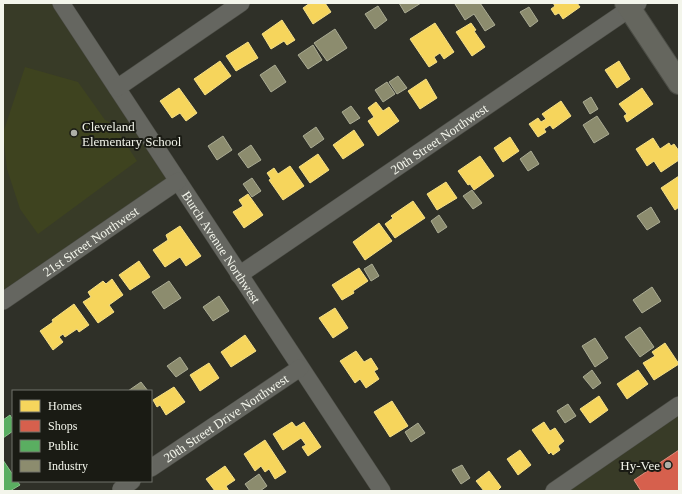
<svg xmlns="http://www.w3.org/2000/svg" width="682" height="494" font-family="'Times New Roman',serif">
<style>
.built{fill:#383b27}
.green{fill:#3e431f}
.homes{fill:#f6d55c;stroke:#f5df87}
.shops{fill:#d6604d;stroke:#df8d7c}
.public{fill:#5aae61;stroke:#88c38a}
.industry{fill:#8c8c6e;stroke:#abac94}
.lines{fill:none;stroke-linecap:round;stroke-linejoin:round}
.street-casing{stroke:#4b4c45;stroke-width:18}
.secondary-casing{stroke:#4b4c45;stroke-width:24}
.street{stroke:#656660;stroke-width:17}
.secondary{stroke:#65665e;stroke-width:22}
.poi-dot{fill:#aeb0a7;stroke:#1a1b14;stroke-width:1.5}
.labels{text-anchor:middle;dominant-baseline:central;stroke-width:4;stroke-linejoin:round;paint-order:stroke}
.poi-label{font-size:13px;fill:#f3f5eb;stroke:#1a1b14;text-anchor:start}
.street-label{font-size:13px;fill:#f3f5eb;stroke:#1a1b14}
</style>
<rect width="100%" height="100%" fill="#2f3028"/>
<g class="built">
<path d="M3 3H61L178 181 3 301Z"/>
<path d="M679 405V491H554Z"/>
</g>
<path class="green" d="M25 67 78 82 105 120 113 124 137 161 38 234 20 209 7 169 3 133Z"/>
<g class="homes">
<path d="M310 3H325L331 12 313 24 303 8Z"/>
<path d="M553 3H577L580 7 563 19 559 13 555 15 551 9 555 6Z"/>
<path d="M282 20 295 40 287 45 284 41 271 49 262 34Z"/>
<path d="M435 23 454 52 444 59 440 53 434 57 437 62 429 67 410 39Z"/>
<path d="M471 23 476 30 474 31 485 47 472 56 456 32Z"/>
<path d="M248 42 258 58 236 71 226 56Z"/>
<path d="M220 61 231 76 205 95 194 79Z"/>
<path d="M619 61 630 79 617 88 605 70Z"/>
<path d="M426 79 437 98 420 109 408 91Z"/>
<path d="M179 88 197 113 186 121 180 113 172 118 160 101Z"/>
<path d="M642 88 653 104 627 122 624 116 627 114 619 104Z"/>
<path d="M561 101 571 116 553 129 550 125 544 129 546 132 538 137 529 124 538 118 541 122 546 119 542 114Z"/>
<path d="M376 102 383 111 389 107 399 121 378 136 368 121 374 117 368 108Z"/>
<path d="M354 130 364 145 343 159 333 145Z"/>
<path d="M510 137 519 151 503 162 494 148Z"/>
<path d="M653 138 660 149 669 143 671 146 674 144 679 151V155L678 156 679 160 661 172 654 161 647 166 636 149Z"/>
<path d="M318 154 329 170 310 183 299 167Z"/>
<path d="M480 156 494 176 474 190 470 184 468 185 458 171Z"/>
<path d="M290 166 304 186 283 200 269 180 271 179 267 173 274 168 278 174Z"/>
<path d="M679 176V207L675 210 661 188Z"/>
<path d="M446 182 457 198 437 210 427 194Z"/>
<path d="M248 194 263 215 244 228 233 212 243 206 239 200Z"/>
<path d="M413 201 425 218 395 238 385 224 393 218 391 216Z"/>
<path d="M379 223 392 241 365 260 353 242Z"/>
<path d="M180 226 201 256 186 266 180 257 165 267 153 250 168 240 166 235Z"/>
<path d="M139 261 150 277 130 290 119 275Z"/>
<path d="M359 268 368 281 353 291 354 293 342 300 332 285Z"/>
<path d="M112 279 123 295 109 305 114 312 98 323 83 302 91 297 88 292 103 281 106 284Z"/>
<path d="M74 304 89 325 79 332 77 329 65 337 63 334 59 337 63 342 53 350 40 331 53 322 52 320Z"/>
<path d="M335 308 348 328 333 338 319 318Z"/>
<path d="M245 335 256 351 231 367 221 352Z"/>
<path d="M665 343 679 364 654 380 643 363 655 356 652 352Z"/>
<path d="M356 351 364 362 371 358 378 369 374 371 379 379 366 388 360 379 355 383 340 361Z"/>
<path d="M209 363 219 378 200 391 190 375Z"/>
<path d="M638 370 648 384 627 399 617 384Z"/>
<path d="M174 387 185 402 166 415 160 405 157 407 153 400Z"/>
<path d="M599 396 608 410 590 423 580 409Z"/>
<path d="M392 401 408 426 390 437 374 412Z"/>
<path d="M292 422 296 427 304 422 321 447 308 456 302 447 306 445 301 438 283 450 273 434Z"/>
<path d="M544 422 550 431 555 428 564 441 558 446 560 450 553 455 551 452 549 454 532 430Z"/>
<path d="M265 440 286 472 275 479 269 469 265 472 261 466 255 471 244 454Z"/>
<path d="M520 450 531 465 518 475 507 459Z"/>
<path d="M225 466 235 480 226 486 229 491H215L206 479Z"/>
<path d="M489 471 501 487 497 491H484L476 481Z"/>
</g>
<path class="shops" d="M679 450V491H641L634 480Z"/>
<g class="public">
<path d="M10 415 13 420V431L3 438V420Z"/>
<path d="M3 460 13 475V481H17L20 485 10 491H3Z"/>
</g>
<g class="industry">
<path d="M399 3H421L405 13Z"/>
<path d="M457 3H480L495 25 485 31 474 14 465 20 455 4Z"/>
<path d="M378 6 387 20 375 29 365 14Z"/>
<path d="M529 7 538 21 530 27 520 12Z"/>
<path d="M335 29 347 48 327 61 314 43Z"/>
<path d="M313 45 322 60 308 69 298 55Z"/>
<path d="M275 65 286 82 271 92 260 75Z"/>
<path d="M398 76 407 88 397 94 389 82Z"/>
<path d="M387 82 395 94 383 102 375 90Z"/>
<path d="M591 97 598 109 590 114 583 102Z"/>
<path d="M351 106 360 118 350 124 342 112Z"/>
<path d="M597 116 609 134 594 143 583 125Z"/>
<path d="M316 127 324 139 311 148 303 136Z"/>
<path d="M223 136 232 150 217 160 208 146Z"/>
<path d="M251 145 261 160 248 168 238 154Z"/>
<path d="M531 151 539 164 528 171 520 159Z"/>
<path d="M252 178 261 191 252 197 243 184Z"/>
<path d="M472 190 482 203 473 209 463 196Z"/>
<path d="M651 207 660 222 647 230 637 216Z"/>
<path d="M439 215 447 227 438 233 431 221Z"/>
<path d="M372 264 379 276 371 281 364 269Z"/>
<path d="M169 281 181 298 164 309 152 292Z"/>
<path d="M652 287 661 301 642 313 633 300Z"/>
<path d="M219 296 229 311 213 321 203 307Z"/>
<path d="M640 327 654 347 640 357 625 337Z"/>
<path d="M595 338 608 358 595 367 582 346Z"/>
<path d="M180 357 188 369 176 377 167 366Z"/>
<path d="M592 370 601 383 593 389 583 377Z"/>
<path d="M141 382 148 391H128Z"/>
<path d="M568 404 576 416 565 423 557 411Z"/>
<path d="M418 423 425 433 411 442 405 432Z"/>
<path d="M462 465 470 478 461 484 452 470Z"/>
<path d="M259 474 267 486 260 491H250L245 484Z"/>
</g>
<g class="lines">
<g class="street-casing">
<g id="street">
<path id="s1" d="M61 3 382 491"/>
<path d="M117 88 241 3"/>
<path id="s2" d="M239 275 638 3"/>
<path id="s3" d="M3 301 178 181"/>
<path id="s4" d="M151 468 300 368"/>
<path d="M121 489 132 481"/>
<path d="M554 491 679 405"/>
</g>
</g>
<g class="secondary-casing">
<path id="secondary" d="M626 3 679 83"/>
</g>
<use href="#street" class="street"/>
<use href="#secondary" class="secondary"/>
</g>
<g class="poi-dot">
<circle cx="74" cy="133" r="4"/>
<circle cx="668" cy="465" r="4"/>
</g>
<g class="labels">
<g class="poi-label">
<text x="82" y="126">Cleveland<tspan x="82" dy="15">Elementary School</tspan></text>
<text x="660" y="465" text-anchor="end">Hy-Vee</text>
</g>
<g class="street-label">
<text stroke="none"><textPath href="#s2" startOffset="242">20th Street Northwest</textPath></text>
<text stroke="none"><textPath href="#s3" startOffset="106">21st Street Northwest</textPath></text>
<text stroke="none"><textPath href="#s1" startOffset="292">Burch Avenue Northwest</textPath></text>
<text stroke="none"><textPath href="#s4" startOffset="90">20th Street Drive Northwest</textPath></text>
</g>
</g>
<rect width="682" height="494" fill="none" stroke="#f3f5eb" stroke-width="8"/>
<rect x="12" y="390" width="140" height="92" fill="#1a1b14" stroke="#71726a"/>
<rect x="20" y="400" width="20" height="12" fill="#f6d55c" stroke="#71726a"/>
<text x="48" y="410" font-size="12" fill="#f3f5eb">Homes</text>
<rect x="20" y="420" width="20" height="12" fill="#d6604d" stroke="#71726a"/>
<text x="48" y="430" font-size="12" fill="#f3f5eb">Shops</text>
<rect x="20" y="440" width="20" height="12" fill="#5aae61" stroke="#71726a"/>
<text x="48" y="450" font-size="12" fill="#f3f5eb">Public</text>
<rect x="20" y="460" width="20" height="12" fill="#8c8c6e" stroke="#71726a"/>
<text x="48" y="470" font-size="12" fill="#f3f5eb">Industry</text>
</svg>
